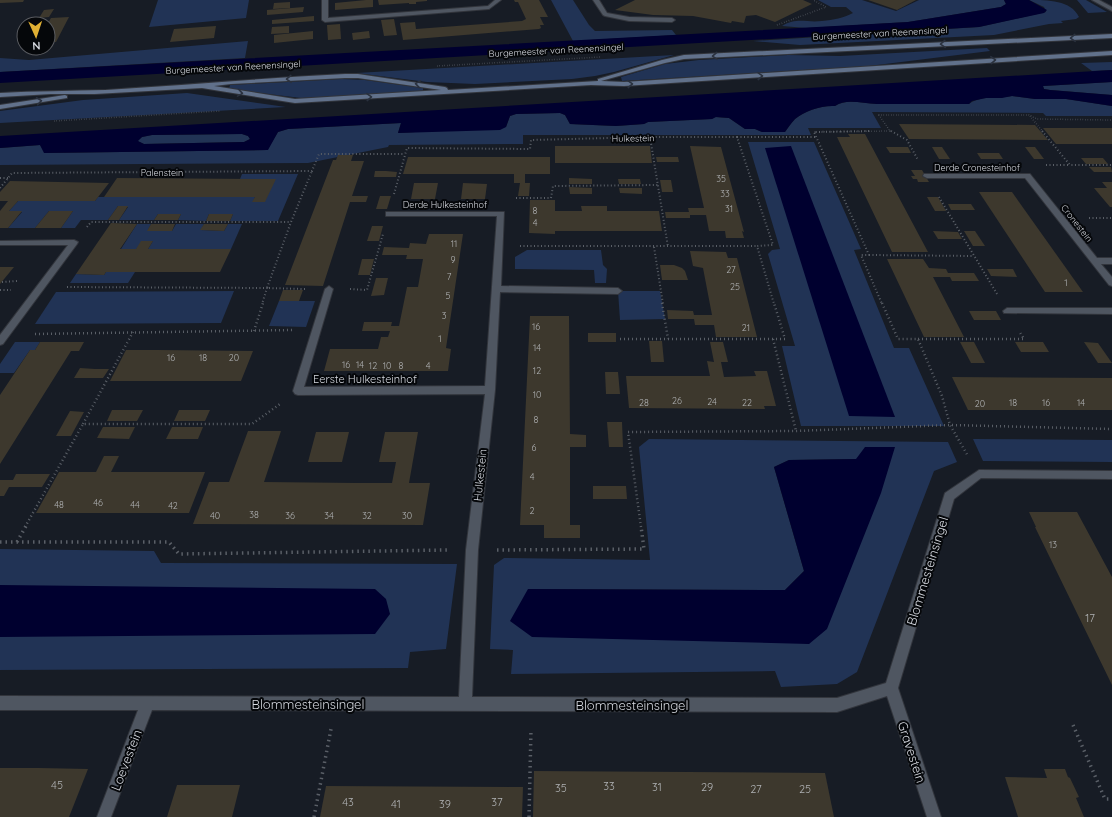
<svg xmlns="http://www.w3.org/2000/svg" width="1112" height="817" font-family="Quicksand,sans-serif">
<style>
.green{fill:#213355;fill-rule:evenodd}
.water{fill:#00002f;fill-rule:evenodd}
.building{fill:#3d382d}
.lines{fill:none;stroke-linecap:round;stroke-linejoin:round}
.service-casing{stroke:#32353c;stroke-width:2}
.minor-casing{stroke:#32353c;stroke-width:2}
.secondary-casing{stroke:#32353c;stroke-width:2}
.path-far3{stroke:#5a5f67;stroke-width:1.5;stroke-dasharray:0.5 2;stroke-linecap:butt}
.path-far2{stroke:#5a5f67;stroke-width:2;stroke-dasharray:1 2.5;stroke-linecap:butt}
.path-far1{stroke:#5a5f67;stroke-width:2.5;stroke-dasharray:1 3;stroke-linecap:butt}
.path{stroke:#5a5f67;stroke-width:3.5;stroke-dasharray:1.5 4;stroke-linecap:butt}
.service{fill:#4f5661;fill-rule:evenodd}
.minor{fill:#4f5661;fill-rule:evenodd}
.secondary{fill:#61718b;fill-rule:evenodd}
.oneway{stroke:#2a313e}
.labels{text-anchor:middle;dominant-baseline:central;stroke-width:4;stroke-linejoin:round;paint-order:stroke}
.far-street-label{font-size:9px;fill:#d7dae1;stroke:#05070a}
.number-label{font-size:9px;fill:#b0b2b4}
.street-label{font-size:11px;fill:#d7dae1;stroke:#05070a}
.near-number-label{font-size:11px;fill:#b0b2b4}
.near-street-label{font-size:13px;fill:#d7dae1;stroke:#05070a}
</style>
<rect width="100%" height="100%" fill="#171c25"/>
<g class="green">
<path d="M158 0H249L246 18 149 27Z"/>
<path d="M551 0H573L589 25 595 31 672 30 676 35 573 41Z"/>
<path d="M818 0H862L896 11 919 0H1004L1006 4 1001 7 908 22 806 28 782 26C797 17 806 23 822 21 834 20 843 18 853 13L846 7H831Z"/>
<path d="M1029 0C1048 0 1071 0 1079 17L1076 19 1061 21 1063 23 1049 24 994 35 800 45 753 41 979 27 1046 12 1044 7Z"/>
<path d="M1077 0H1086L1107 12 1088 13Z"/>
<path d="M248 41 245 58 0 72V58L29 60Z"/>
<path d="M987 48 990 51 869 66 622 81 621 77 665 64 699 60 788 55 840 56Z"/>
<path d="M674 55 614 72 595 76 572 79 475 84 427 82 356 73Z"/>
<path d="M1112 62V70L1092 71 1081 63Z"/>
<path d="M342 79 365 80 423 88V92L301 98 229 89 230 85Z"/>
<path d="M1112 82V95L1050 90 1044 89 1043 86Z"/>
<path d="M187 93 286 107 0 123V111L83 100Z"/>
<path d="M1012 96 1035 99H1066L1112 106V116H1046L1043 113 872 112 881 128H808L811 135H523V144L389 145 388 147 308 163 0 165V148L40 145 45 153 267 150 278 132 288 129 401 123 398 133 506 127 510 116 516 114 560 113 565 115 570 124 616 126 644 124 648 122 712 119 715 117 729 118 745 129H755L762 132H785C788 128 791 123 795 119 804 111 822 105 835 106 847 98 863 104 877 104 907 104 938 104 969 104 980 95 999 99 1012 96Z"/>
<path d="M242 134 248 136 250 139 244 142 144 144 137 141 142 137 152 135Z"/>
<path d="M748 142H814L861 249 854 250 894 348H909L944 426H801L782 346H795L768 254 772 250 780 249Z"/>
<path d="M242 174H298L278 221H230L233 214H209L206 221 178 220 181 214H158L154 220H119L128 207 118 206 108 220H81L75 228H61L73 211H49L35 228H8L22 212 9 211 18 201H95L98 197H255L253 202 264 179H240Z"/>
<path d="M137 224H151L148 230 172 231 176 224H204L201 230 224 231 228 224H242L231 249H148L153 241 136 249H121Z"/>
<path d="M527 250H601L603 265 607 269 606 283H595L594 270 515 269V257Z"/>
<path d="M106 272H135L128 283H70L76 274 104 275Z"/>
<path d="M234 291 221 323 35 324 56 292Z"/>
<path d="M618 291H660L665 319 620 320Z"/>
<path d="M279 301H315L306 327 269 326Z"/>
<path d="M15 342H40L35 350H30L14 373H0V364Z"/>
<path d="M649 439 948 442 957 462 934 471 857 672 837 684 781 687 775 671 511 674 513 650 490 649 494 565 504 558 650 560 639 447ZM856 459 809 644 528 589 785 590 804 571 774 467 789 460Z"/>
<path d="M973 439 1112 440V462L983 461Z"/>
<path d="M0 549 154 551 161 563 457 564 446 649 410 652 408 668 0 670Z"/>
</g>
<g class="water">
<path d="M1004 0H1029L1047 10 1044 13 979 27 0 83V72L908 22 1001 7 1006 4Z"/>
<path d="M1112 70V82L1043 86 1044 89 1050 90 1112 95V106L1066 99H1035L1012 96 1002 98H986L972 101 969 104C938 104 907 104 877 104 863 104 846 98 835 106 822 105 804 111 795 119 791 123 788 128 785 132H762L755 129H745L729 118 716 117 712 119 648 122 644 124 616 126 570 124 565 115 560 113 516 114 510 116 506 127 500 130 398 133 401 123 288 129 278 132 268 150 44 153 40 145 0 148V136ZM242 134 248 136 250 139 244 142 144 144 138 141 142 137 152 135Z"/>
<path d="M791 146 895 417 849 416 765 148Z"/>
<path d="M865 447H895L881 493 827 629 809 644 532 637 510 621 528 589 785 590 804 571 774 467 789 460 856 459Z"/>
<path d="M0 585 375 589 386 599 390 614 375 634 0 637Z"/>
</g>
<g class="building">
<path d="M0 0H24L23 2 0 3Z"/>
<path d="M366 0H373V7L335 10V3Z"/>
<path d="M378 0H427V1L416 2V4H409V3L379 5Z"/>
<path d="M514 0H539L548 17H540L544 25H540L541 28 539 29 403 40 400 23 415 22 416 29 522 21 526 19 518 2H515Z"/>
<path d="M635 0H803L812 4 775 22 756 15 746 16 744 23 732 21 731 23 693 16 653 15 615 10Z"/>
<path d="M868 0H916L897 10Z"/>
<path d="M290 2V8L273 9 274 3Z"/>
<path d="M304 7 303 12 267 15V10Z"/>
<path d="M54 9 49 17 39 18 44 10Z"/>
<path d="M314 16V21L272 24V20Z"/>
<path d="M69 17 56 42H48V23L51 18Z"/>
<path d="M394 19 397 35 384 36 381 20Z"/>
<path d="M340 24 341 39 328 40 327 25Z"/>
<path d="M216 26 214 38 170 42 174 29Z"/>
<path d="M289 26V33L271 34 272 27Z"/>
<path d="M313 31V39L274 43V35Z"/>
<path d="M369 31 370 38 353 40 352 33Z"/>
<path d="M899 124 1035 125 1048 140 909 139Z"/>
<path d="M1043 128H1112V144H1056Z"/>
<path d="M848 134H865L928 252H892L837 137H850Z"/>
<path d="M555 146H650L652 163H555Z"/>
<path d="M690 146 721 147 744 232 742 231 744 238H726L725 231H709L706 215H690V218H666L665 212H689L688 208H704Z"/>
<path d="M886 147H908L911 153H890Z"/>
<path d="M932 147H942L950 159H939Z"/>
<path d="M1025 147H1035L1044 159H1034Z"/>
<path d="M977 153H999L1003 159H981Z"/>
<path d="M338 155H353L351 161H364L352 196H368L366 202H350L323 286 285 285 333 160H336Z"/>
<path d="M408 157H550V174H525V183H530L529 196H518L520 183H514V174H403Z"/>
<path d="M656 157H678L679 162H657Z"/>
<path d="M1081 158H1103L1108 164H1086Z"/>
<path d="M1089 167H1111L1112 172H1094Z"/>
<path d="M911 170H922L929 182H918L917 179H913L911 176H915Z"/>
<path d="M375 171H386L397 172 396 177H374Z"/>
<path d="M117 178 265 179H276L265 202H252L255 197H104Z"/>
<path d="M569 178 592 179V184H569Z"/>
<path d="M618 179H640L641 184H619Z"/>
<path d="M660 180H671L673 192H662Z"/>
<path d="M10 181 59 182 109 183 95 201H18L9 211H22L8 228H0V211L8 201H0V192Z"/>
<path d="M1102 182H1112V207H1110L1094 188H1107Z"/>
<path d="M414 183H438L435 199H411Z"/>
<path d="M463 183 487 184 485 199H461Z"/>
<path d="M569 187 592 188V194H570Z"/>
<path d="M619 188H642V194L620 193Z"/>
<path d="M979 192H1012L1083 292H1045Z"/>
<path d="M380 196H391L387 209H376Z"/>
<path d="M927 197H938L946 211H935Z"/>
<path d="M530 200H555V211H582L581 206H607V211H659L662 231H555V234L529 233Z"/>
<path d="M948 204H971L975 210H951Z"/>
<path d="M118 206H128L119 220H108Z"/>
<path d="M49 211H73L61 228H35Z"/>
<path d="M158 214H181L178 220H154Z"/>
<path d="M209 214H233L230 221H206Z"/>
<path d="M111 223 137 224 120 249H136L141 241H153L148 249H231L220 272H106L104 275 76 274Z"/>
<path d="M151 224H175L172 231H147Z"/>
<path d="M204 224H228L224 231 200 230Z"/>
<path d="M372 226H383L379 241H367Z"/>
<path d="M933 231 958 232 962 239H938Z"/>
<path d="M964 231H975L985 246H973Z"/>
<path d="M429 234H463L446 348 451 349 448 371H324L330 349H378L381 337H388L390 331H362L364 322H392L391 326H399L407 287H418L423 259H406L407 255H382L384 247 409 248 410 243 426 244Z"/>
<path d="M690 251 726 252 728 258H737L757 337H716L714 325H695L694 319H668L667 310 693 311 694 315H712L703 268 693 266Z"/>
<path d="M362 259H374L370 275H358Z"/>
<path d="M887 259H923L929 268 946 269 948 273H974L979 281H952L950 277H933L964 337H924Z"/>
<path d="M660 265H674L682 268 685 271 688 280H662Z"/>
<path d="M0 267H14L0 284Z"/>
<path d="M987 269H1013L1017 277 991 276Z"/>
<path d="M376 278H388L384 295 371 296Z"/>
<path d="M283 290H303L299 301H279Z"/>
<path d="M969 311H996L1001 320H974Z"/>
<path d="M530 316H569L570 434 586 435V447H570V525H580V538H544V525H520Z"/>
<rect x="588" y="333" width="28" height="9"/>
<path d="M649 341H662L664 362H651Z"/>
<path d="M40 342H84L79 351H71L0 464V395L30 350H35Z"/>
<path d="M710 342H723L728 362H721L724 377 756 376 754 371H767L776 406H764L765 409 629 408 626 376H710L707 361 714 362Z"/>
<path d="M960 342H974L985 363H971Z"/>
<path d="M1015 342H1043L1049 352H1021Z"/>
<path d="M1084 342 1098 343 1112 363H1098Z"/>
<path d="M126 350H159L253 351 241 381H110Z"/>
<path d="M80 368 95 369H109L103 378H74Z"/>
<path d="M605 372H618L620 394H606Z"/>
<path d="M952 377 1112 378V410H968Z"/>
<path d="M112 410H143L137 421H107Z"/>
<path d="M179 410H210L205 421H174Z"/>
<path d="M70 411 84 412 71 436H56Z"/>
<path d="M607 422H622L623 447H609Z"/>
<path d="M103 427H135L129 439 97 438Z"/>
<path d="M172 427H203L198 439H166Z"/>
<path d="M248 431H281L264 482 356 483H392L396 462H379L385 432H418L409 483H430L423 525 193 524 209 482H229Z"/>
<path d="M316 432H349L342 462H308Z"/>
<path d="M104 456H119L111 472H205L189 513H36L59 472H96Z"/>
<path d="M16 474H50L42 487H9L4 496H0V480H13Z"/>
<path d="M593 486H626L627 499H593Z"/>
<path d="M1029 512H1077L1112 577V685L1035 527H1036Z"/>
<path d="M0 768H39L88 769 69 817H0Z"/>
<path d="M1044 769H1065L1068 777 1070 778 1079 797 1076 798 1084 817H1018L1005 777 1047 778Z"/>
<path d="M534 771 825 773 834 817H533Z"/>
<path d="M177 785H240L232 817H167Z"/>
<path d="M326 786 523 787 522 817H320Z"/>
</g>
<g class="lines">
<g class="service-casing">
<path id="service" d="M593 0H599L607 13 629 17 672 18 675 20 672 22 629 21 605 16 603 15Z"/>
</g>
<g class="minor-casing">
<g id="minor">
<path d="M322 0H328V18L488 6 495 0H501L489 9 325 22 322 20Z"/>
<path d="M1092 0H1099L1112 7V11Z"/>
<path d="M924 174H1030L1097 258H1112V264H1101L1112 277V286L1109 285 1025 178H927L923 176Z"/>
<path d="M386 212H504L501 286 618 288 622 291 618 294 500 292 495 390 478 550 472 697 837 698 886 683 945 493 979 470 1112 471V479L981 478 954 499 898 688 941 817H927L887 696 837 712 152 710 111 817H97L138 710H0V696L459 697 466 550 485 394 298 395 295 394 293 391 325 289 329 286 333 289 304 387 485 386 497 216H386Z"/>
<path d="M74 240 78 242 77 244 3 344 0 345V335L68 245H0V241Z"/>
<path d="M1007 308H1112V314L1004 313 1003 311Z"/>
</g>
</g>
<g class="secondary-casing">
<g id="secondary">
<path d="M1112 34V38L684 59 665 63 601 81 624 82 1112 51V55L624 86 591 85 295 103 202 88 95 94H51L0 97V93C35 91 71 91 106 90 186 85 265 78 345 74H358L445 87 447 88 448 90 598 81V79L662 60 684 55ZM345 78H358L441 90 295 99 214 86 231 84Z"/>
<path d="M65 95 67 96V98L0 109V105Z"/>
</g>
</g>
<g class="path-far3">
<path d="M777 25 826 7 813 0"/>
<path d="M437 66 601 57"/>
<path d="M1030 116 1043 132"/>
<path d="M54 121 221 111"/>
<path d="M890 131 892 132"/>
<path d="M814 132 890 131 879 115H1029L1037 119 1112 120"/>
</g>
<g class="path-far2">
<path d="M869 131 814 132 869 255H861L882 304"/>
<path d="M891 131 907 140 918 160"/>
<path d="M1042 131 1070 165H1112"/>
<path d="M650 137 668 247"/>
<path d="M737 137H817"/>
<path d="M1046 165H1069"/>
<path d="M0 178H8"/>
<path d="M0 188 12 173 312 171 319 154H404"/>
<path d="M394 194 407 148 530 149 531 140 650 137H737L773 245 757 246 774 304"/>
<path d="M939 197 997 294"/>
<path d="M516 198H551L553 186 658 185"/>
<path d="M1089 218H1112"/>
<path d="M87 227 91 222H291"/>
<path d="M520 246H757"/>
<path d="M654 247 663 304"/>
<path d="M869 255 974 256"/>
<path d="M2 282 17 281"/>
<path d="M67 287 267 288 262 304"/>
<path d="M305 289 267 288 291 222 312 171"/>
<path d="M350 289 367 290 383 234"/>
<path d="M0 290H11"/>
</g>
<g class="path-far1">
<path d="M662 303 668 339"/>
<path d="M882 303 898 339H918L942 396 950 425 968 456"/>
<path d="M254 331 263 303"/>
<path d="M35 334 294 330"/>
<path d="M620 339H785L774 303"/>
<path d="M773 339 796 431"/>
<path d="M918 339H1024L1019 331"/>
<path d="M83 424 133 332"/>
<path d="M25 527 83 424H252L280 404"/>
<path d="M641 527 628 432 796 431 950 425 1112 429"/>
</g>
<g class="path">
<path d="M0 542H169L179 554 448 550"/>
<path d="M17 542 26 526"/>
<path d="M497 550 644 549 641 526"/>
<path d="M1073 725 1105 799H1112"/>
<path d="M314 817 331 729"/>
<path d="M529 817 531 729"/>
</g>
<use href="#service" class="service"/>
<use href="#minor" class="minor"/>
<use href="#secondary" class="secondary"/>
</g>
<defs><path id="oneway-chevron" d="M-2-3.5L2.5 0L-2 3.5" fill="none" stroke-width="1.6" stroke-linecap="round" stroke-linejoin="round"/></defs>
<g class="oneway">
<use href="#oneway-chevron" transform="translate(1073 38) rotate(177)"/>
<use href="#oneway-chevron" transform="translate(943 44) rotate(177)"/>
<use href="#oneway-chevron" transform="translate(715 56) rotate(177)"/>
<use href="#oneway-chevron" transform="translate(993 60) rotate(-3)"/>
<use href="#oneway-chevron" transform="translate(760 76) rotate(-3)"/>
<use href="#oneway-chevron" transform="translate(289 79) rotate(177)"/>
<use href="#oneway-chevron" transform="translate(418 84) rotate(-172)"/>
<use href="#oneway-chevron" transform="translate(630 84) rotate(-3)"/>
<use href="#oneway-chevron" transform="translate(240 93) rotate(9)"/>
<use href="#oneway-chevron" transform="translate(369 97) rotate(-3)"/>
<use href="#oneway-chevron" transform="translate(39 101) rotate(-8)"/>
</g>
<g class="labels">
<g class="far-street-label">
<text transform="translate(880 33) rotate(-3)">Burgemeester van Reenensingel</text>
<text transform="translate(556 50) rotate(-3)">Burgemeester van Reenensingel</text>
<text transform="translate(233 67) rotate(-3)">Burgemeester van Reenensingel</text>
<text transform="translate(633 138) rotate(-1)">Hulkestein</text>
<text x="977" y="167">Derde Cronesteinhof</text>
<text x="162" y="172">Palenstein</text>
<text x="445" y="204">Derde Hulkesteinhof</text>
<text transform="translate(1077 223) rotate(52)">Cronestein</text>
</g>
<g class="number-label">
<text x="721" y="178">35</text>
<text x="725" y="193">33</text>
<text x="729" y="208">31</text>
<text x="535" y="210">8</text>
<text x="535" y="222">4</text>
<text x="454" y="243">11</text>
<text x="453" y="259">9</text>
<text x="731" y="269">27</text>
<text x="449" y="276">7</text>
<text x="1066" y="282">1</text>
<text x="735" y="286">25</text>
<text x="448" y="295">5</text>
<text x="444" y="315">3</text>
<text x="536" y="326">16</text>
<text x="746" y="327">21</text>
<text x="440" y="338">1</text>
<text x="537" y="347">14</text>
<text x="171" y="357">16</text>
<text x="203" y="357">18</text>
<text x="234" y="357">20</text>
<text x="346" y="364">16</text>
<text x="360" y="364">14</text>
<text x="373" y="365">12</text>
<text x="387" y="365">10</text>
<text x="401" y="365">8</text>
<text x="428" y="365">4</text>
<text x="537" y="370">12</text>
<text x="537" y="394">10</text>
<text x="677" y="400">26</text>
<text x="712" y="401">24</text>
<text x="644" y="402">28</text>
<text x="747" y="402">22</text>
<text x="1013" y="402">18</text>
<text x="1046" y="402">16</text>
<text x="1081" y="402">14</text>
<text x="980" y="403">20</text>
<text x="536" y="419">8</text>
<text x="534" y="447">6</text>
<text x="532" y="476">4</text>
<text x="98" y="502">46</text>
<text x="59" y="504">48</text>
<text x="135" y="504">44</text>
<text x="173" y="505">42</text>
<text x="532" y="510">2</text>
<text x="254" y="514">38</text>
<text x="215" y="515">40</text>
<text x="290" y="515">36</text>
<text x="329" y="515">34</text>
<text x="367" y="515">32</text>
<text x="407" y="515">30</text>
<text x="1053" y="544">13</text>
</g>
<g class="street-label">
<text x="365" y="379">Eerste Hulkesteinhof</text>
<text transform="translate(480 475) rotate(-84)">Hulkestein</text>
</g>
<g class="near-number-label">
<text x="1090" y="618">17</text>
<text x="57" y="785">45</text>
<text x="609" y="786">33</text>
<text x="657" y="787">31</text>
<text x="707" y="787">29</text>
<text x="561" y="788">35</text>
<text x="756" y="789">27</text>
<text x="805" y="789">25</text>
<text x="348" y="802">43</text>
<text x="497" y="802">37</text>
<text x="396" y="804">41</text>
<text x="445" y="804">39</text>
</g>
<g class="near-street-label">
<text transform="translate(927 571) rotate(-73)">Blommesteinsingel</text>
<text x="308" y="704">Blommesteinsingel</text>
<text x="632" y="705">Blommesteinsingel</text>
<text transform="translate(912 752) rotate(72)">Gravestein</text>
<text transform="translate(126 760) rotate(-69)">Loevestein</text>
</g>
</g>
<g transform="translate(36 36) rotate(177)"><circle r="19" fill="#05070a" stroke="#595b60"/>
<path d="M0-3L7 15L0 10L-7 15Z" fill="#e0b034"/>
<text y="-6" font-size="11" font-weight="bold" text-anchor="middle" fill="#d7dae1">N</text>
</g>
</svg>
